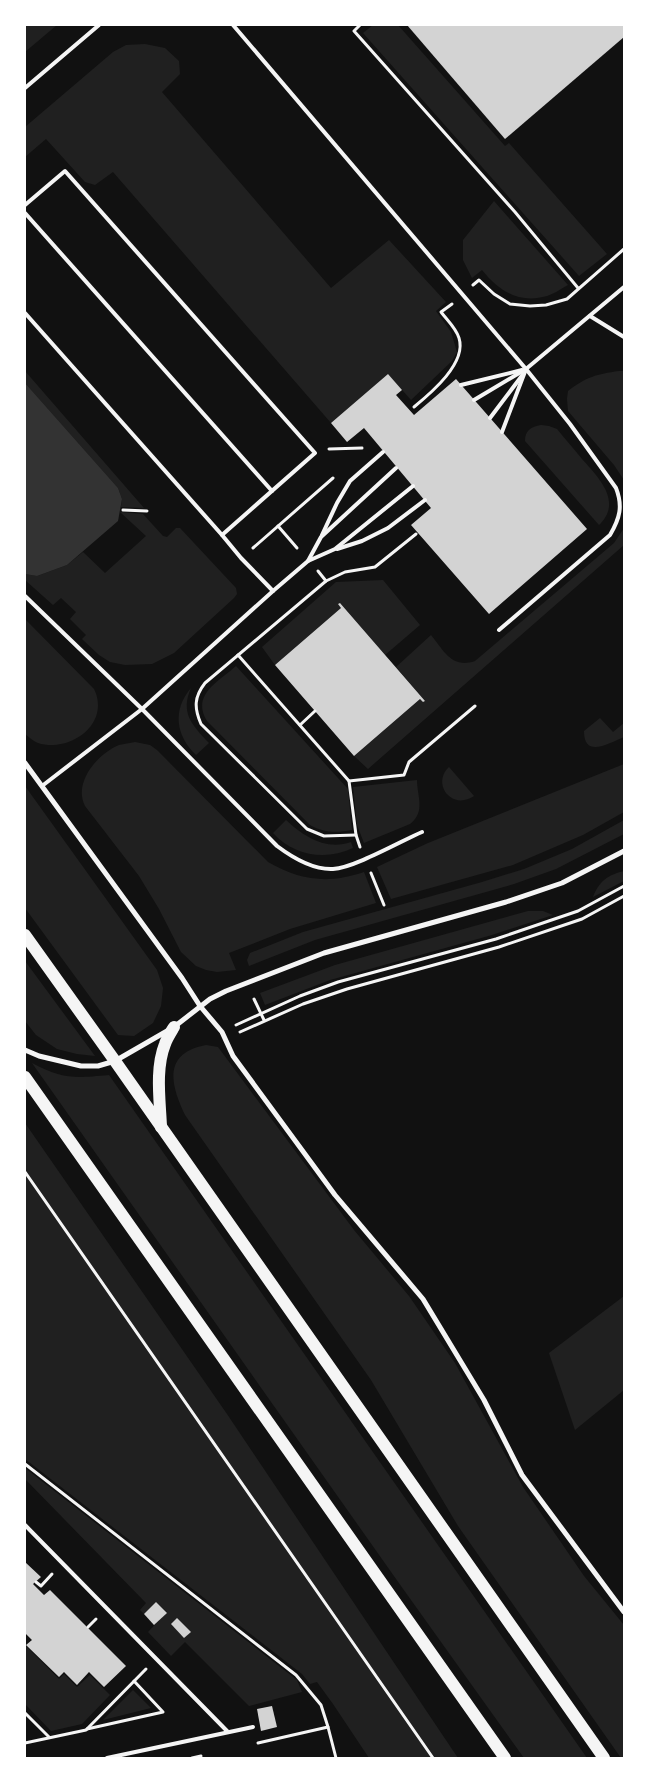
<svg xmlns="http://www.w3.org/2000/svg" width="649" height="1783" font-family="Lato,sans-serif">
<style>
.green{fill:#202020}
.water{fill:#333}
.building{fill:#d3d3d3}
.lines{fill:none;stroke-linecap:round;stroke-linejoin:round}
.path{stroke:#f5f5f5;stroke-width:3}
.service{stroke:#f5f5f5;stroke-width:4}
.minor{stroke:#f5f5f5;stroke-width:5}
.primary{stroke:#f5f5f5;stroke-width:12}
</style>
<rect width="100%" height="100%" fill="#111"/>
<g class="green">
<path d="M25 25H57L25 52Z"/>
<path d="M373 25H398L505 146 509 143 607 254 579 276 363 33Z"/>
<path d="M145 44 165 48 179 61 180 74 162 92 331 288 389 240 446 302 436 311 451 332 457 352 452 361 411 400 388 374 331 423 113 172 95 185 85 182 46 139 25 157V127L113 52 126 45Z"/>
<path d="M494 201 568 285C562 288 554 294 547 296 519 304 499 291 482 270L472 278 463 260V240Z"/>
<path d="M25 371 144 508 121 507 122 499 118 488 25 383Z"/>
<path d="M619 371H624V480L614 465 568 411 567 399 568 391C586 377 597 374 619 371Z"/>
<path d="M541 425 549 426 557 429C565 439 574 449 582 459 599 478 623 502 599 525L525 441C525 430 531 427 541 425Z"/>
<path d="M120 512 143 514 163 536 167 537 176 528H180L236 588 237 594 234 598 174 653 152 664 125 665 110 662 99 655 82 639 86 635 70 619 76 612 61 598 53 605 25 580V574L37 576 67 565 83 552 105 573 146 536Z"/>
<path d="M624 528V545L368 769 354 756 420 699 423 702 425 701 396 667 431 635C444 651 452 669 475 661L614 543Z"/>
<path d="M383 580 420 625 385 655 340 603 338 604 341 608 275 665 262 647 336 582Z"/>
<path d="M25 619 94 689C111 724 70 753 38 743 33 741 29 737 25 734Z"/>
<path d="M236 666 348 789 352 830C337 833 324 833 310 825L207 721C191 695 218 682 236 666Z"/>
<path d="M191 688C180 713 192 725 209 743L196 755C176 736 172 710 191 688Z"/>
<path d="M600 718 613 732 624 723V737C609 743 584 759 584 731Z"/>
<path d="M135 742 150 745 157 750 268 862C301 881 329 884 364 872L376 903 290 929 229 953 236 970 217 972 206 970 196 966 181 952 159 909 139 876 85 806C73 783 97 754 119 745 124 744 130 743 135 742Z"/>
<path d="M624 764V812L583 835 513 865 391 899 377 867 428 843Z"/>
<path d="M449 767 474 796C452 811 431 784 449 767Z"/>
<path d="M417 780C417 796 426 812 410 824L364 843 357 825 353 787Z"/>
<path d="M25 786 157 970 163 988 161 1006 153 1023 134 1036 118 1035 25 908Z"/>
<path d="M286 820C303 836 326 851 351 842L353 848C326 861 294 856 273 833Z"/>
<path d="M624 820V834L556 869 514 884 315 940 249 966 247 960 250 953 303 932 482 882 524 869 572 849Z"/>
<path d="M624 871V881L593 897C599 881 608 875 624 871Z"/>
<path d="M528 911H543L553 915 492 935 330 980 265 1005 260 993 335 965Z"/>
<path d="M25 961 95 1056 77 1054 57 1049 36 1035 25 1021Z"/>
<path d="M206 1045 218 1047 354 1230 409 1296 455 1363 523 1487 584 1576 624 1625V1758H621L458 1526 371 1380 185 1115C170 1084 163 1053 206 1045Z"/>
<path d="M32 1063C64 1080 75 1078 109 1075L587 1758H524L401 1586Z"/>
<path d="M25 1123 227 1414 458 1758H369L333 1704 317 1682 310 1684 302 1674 25 1459Z"/>
<path d="M624 1296V1390L575 1430 549 1353Z"/>
<path d="M25 1468 297 1680 302 1692 249 1706 185 1642 171 1656 148 1632 167 1612 156 1602 144 1614 140 1610 146 1603 25 1479Z"/>
<path d="M25 1645 59 1679 64 1674 77 1687 90 1675 110 1695 82 1724 51 1731 25 1704Z"/>
<path d="M133 1690 151 1708 103 1720Z"/>
</g>
<path class="water" d="M25 383 118 488 122 499 118 521 67 565 37 576 25 574Z"/>
<g class="building">
<path d="M407 25H624V37L505 139Z"/>
<path d="M388 374 402 390 396 395 414 415 456 379 587 529 489 614 411 525 431 508 364 428 347 442 331 423Z"/>
<path d="M340 603 425 701 423 702 420 699 354 756 275 665 341 608 338 604Z"/>
<path d="M25 1562 41 1577 33 1584 44 1595 50 1590 126 1666 104 1687 89 1672 77 1685 64 1672 59 1677 26 1645 32 1640 25 1633Z"/>
<path d="M156 1602 167 1613 154 1625 144 1614Z"/>
<path d="M177 1618 191 1632 184 1638 171 1624Z"/>
<path d="M272 1706 277 1727 261 1731 257 1709Z"/>
</g>
<g class="lines">
<g class="path">
<path d="M360 25 354 31 515 212 578 288"/>
<path d="M473 285 479 280 494 294 510 304 530 306 546 305 567 299 624 249"/>
<path d="M414 407C431 393 467 363 459 338 456 328 447 320 441 312L452 304"/>
<path d="M329 449 362 448"/>
<path d="M123 510 147 511"/>
<path d="M278 526 297 548"/>
<path d="M253 548 333 478"/>
<path d="M318 571 326 581"/>
<path d="M238 655 349 781 404 775 409 762 475 706"/>
<path d="M300 725 315 711"/>
<path d="M349 781 356 835 360 847"/>
<path d="M356 835 324 836 307 829 201 724C194 708 194 697 205 683L326 581 345 572 375 567 416 534"/>
<path d="M371 873 384 905"/>
<path d="M254 999 264 1020"/>
<path d="M236 1025 300 996 338 982 496 939 578 911 624 886"/>
<path d="M240 1032 303 1004 347 989 499 947 582 919 624 896"/>
<path d="M25 1172 433 1758"/>
<path d="M25 1464 296 1675 321 1705 328 1727 336 1758"/>
<path d="M36 1582 41 1586 52 1574"/>
<path d="M88 1627 96 1619"/>
<path d="M25 1713 49 1737"/>
<path d="M87 1729 163 1712 134 1681"/>
<path d="M25 1743 86 1730 146 1669"/>
<path d="M258 1743 328 1727"/>
<path d="M192 1758 201 1756"/>
</g>
<g class="service">
<path d="M233 25 526 369 570 424 616 488C623 506 620 518 610 535L499 630"/>
<path d="M25 88 99 25"/>
<path d="M25 205 65 171 315 453 222 535"/>
<path d="M25 213 272 491"/>
<path d="M25 313 222 535 241 558 273 591 142 709 42 786"/>
<path d="M590 316 624 337"/>
<path d="M461 385 522 370"/>
<path d="M474 400 526 369 624 287"/>
<path d="M490 418 524 373"/>
<path d="M502 432 526 369"/>
<path d="M322 535 337 503 350 481 383 452"/>
<path d="M337 549 362 541 388 528 425 500"/>
<path d="M308 561 321 537 396 468"/>
<path d="M273 591 308 561 335 549 413 486"/>
<path d="M25 596 142 709 277 846C293 858 313 870 333 869 354 868 401 841 422 832"/>
<path d="M25 1525 228 1732"/>
<path d="M107 1758 253 1727"/>
</g>
<g class="minor">
<path d="M25 763 182 978 200 1006 222 1032 233 1056 335 1195 423 1299 484 1400 522 1475 624 1612"/>
<path d="M25 1050 39 1056 81 1066H98L115 1061 174 1027 210 999 226 991 324 953 506 902 562 883 624 851"/>
</g>
<g class="primary">
<path d="M25 935 115 1061 604 1758"/>
<path d="M25 1077 505 1758"/>
<path d="M161 1127C160 1101 155 1069 165 1044 167 1038 171 1032 174 1027"/>
</g>
</g>
<rect width="649" height="1783" fill="none" stroke="#ffffff" stroke-width="52"/>
</svg>
